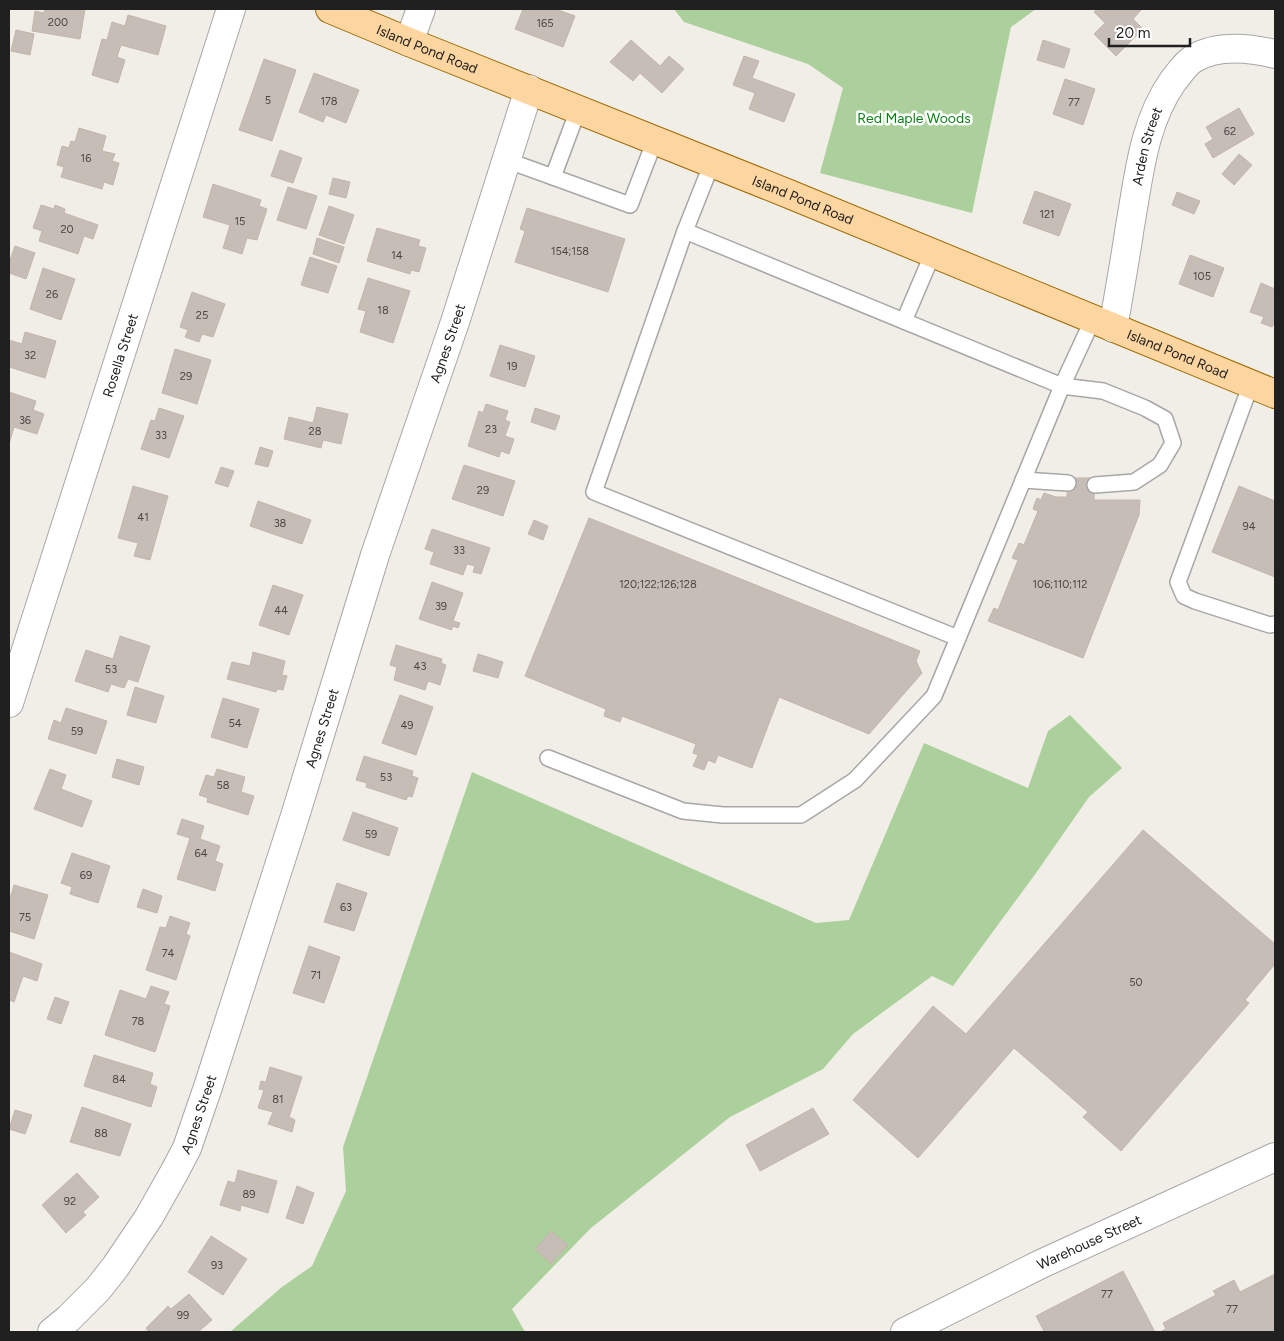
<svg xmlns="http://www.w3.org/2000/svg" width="1284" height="1341" font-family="Figtree,sans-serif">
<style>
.forest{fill:#abd09b}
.building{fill:#c6bdb6;stroke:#c3b5a9}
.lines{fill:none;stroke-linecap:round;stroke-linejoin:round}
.lane-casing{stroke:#a7a7a7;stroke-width:18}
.street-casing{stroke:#a7a7a7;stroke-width:30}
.primary-casing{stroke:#9d6a00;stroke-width:30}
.lane{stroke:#fff;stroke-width:15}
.street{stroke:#fff;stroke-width:28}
.primary{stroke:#fdd5a0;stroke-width:28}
.labels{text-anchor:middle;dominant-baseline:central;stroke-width:5;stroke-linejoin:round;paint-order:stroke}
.number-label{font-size:11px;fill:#4a4746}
.street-label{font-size:14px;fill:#202020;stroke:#fff}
.park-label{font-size:14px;fill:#0b8216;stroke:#fff}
</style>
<rect width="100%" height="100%" fill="#f1eee7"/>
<g class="forest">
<path d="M674 9H1036L1011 27 972 213 820 173 843 88 808 64 684 22Z"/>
<path d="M1070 715 1122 768 1089 797 1036 873 953 986 932 976 853 1034 823 1069 730 1117 591 1228 512 1309 525 1332H230L282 1287 312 1266 346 1191 343 1147 472 772 816 923 849 920 924 743 1028 788 1048 731Z"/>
</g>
<g class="building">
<path d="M45 9H85L80 39 32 31 35 11 44 13Z"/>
<path d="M523 9H555L575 16 563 47 515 29Z"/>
<path d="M1097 9 1141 10 1133 19 1143 29 1116 56 1094 34 1105 23 1094 12Z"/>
<path d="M128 15 166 26 158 55 121 45 117 57 125 60 118 83 92 75 102 39 107 40 112 22 125 26Z"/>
<path d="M16 30 34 34 30 55 11 51Z"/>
<path d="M631 40 660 66 669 56 684 69 662 93 640 73 633 81 610 62Z"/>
<path d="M1043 40 1070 49 1064 68 1037 60Z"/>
<path d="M744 56 759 61 752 78 795 94 784 122 749 109 755 93 733 85Z"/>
<path d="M264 59 296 70 272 141 239 130Z"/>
<path d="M314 73 359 90 346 123 326 115 323 122 299 112Z"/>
<path d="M1065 79 1095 89 1083 125 1053 114Z"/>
<path d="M1239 108 1254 134 1213 158 1205 144 1213 139 1206 127Z"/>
<path d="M79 128 106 136 102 151 115 154 112 161 119 163 113 185 104 182 102 189 61 177 64 167 57 165 62 146 69 148 71 141 75 142Z"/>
<path d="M280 150 302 158 293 183 271 176Z"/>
<path d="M1239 154 1252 165 1234 185 1222 174Z"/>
<path d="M333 178 350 182 346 198 329 194Z"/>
<path d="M213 184 261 200 259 206 267 209 257 240 247 238 242 254 223 248 230 225 203 217Z"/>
<path d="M288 187 317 196 306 229 277 220Z"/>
<path d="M1035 191 1071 204 1059 236 1023 223Z"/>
<path d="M1177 192 1200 201 1194 214 1172 205Z"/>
<path d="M41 205 54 209 55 205 65 209 64 213 98 225 93 239 84 236 78 254 39 241 42 231 33 228Z"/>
<path d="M329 206 354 215 344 244 319 235Z"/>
<path d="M527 208 625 239 608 292 515 262 525 231 520 229Z"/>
<path d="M377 228 420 240 418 246 426 248 419 272 411 270 410 274 367 261Z"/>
<path d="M317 238 344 247 339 263 313 254Z"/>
<path d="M15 246 35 253 26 279 9 273V263Z"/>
<path d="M1190 255 1224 268 1213 297 1179 284Z"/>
<path d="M310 257 337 266 328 293 301 285Z"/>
<path d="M43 268 75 279 61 320 30 309Z"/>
<path d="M368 278 410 291 393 343 360 332 366 311 358 309Z"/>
<path d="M1261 283 1275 289V321L1272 327 1261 323 1264 317 1250 312Z"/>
<path d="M192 292 225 304 213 337 202 334 199 342 185 337 188 330 180 327Z"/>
<path d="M25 332 56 341 45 378 9 367V340L22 344Z"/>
<path d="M500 345 535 356 525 387 490 376Z"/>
<path d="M175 349 211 360 197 404 162 393Z"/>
<path d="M9 392 36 401 33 410 44 414 37 434 14 427 9 444Z"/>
<path d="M486 404 508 411 505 420 510 422 505 436 514 439 509 454 501 451 499 457 468 446 479 411 483 413Z"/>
<path d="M317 407 348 414 341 444 323 440 321 448 284 439 289 417 313 423Z"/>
<path d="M159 408 184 416 169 458 141 449 151 420 155 421Z"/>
<path d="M535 408 560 416 555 430 531 422Z"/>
<path d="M260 447 273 451 268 467 255 464Z"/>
<path d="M464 465 515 481 503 516 452 499Z"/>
<path d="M221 467 234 471 228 487 215 483Z"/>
<path d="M1068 478H1095L1094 500H1140L1139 515 1083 658 988 621 994 608 998 610 1018 560 1012 558 1019 543 1024 545 1038 511 1033 509 1037 498 1041 500 1044 493 1056 497H1067Z"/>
<path d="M133 486 168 496 150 560 134 556 138 543 118 538Z"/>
<path d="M1239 486 1275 501V577L1212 552Z"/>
<path d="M258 501 311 520 302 544 250 526Z"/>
<path d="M589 518 920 651 916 661 922 673 869 734 779 697 752 768 718 755 715 763 708 760 704 770 693 766 698 755 693 753 696 744 622 716 620 722 604 716 606 709 525 676Z"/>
<path d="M534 520 548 526 543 540 528 534Z"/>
<path d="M432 529 490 548 481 574 473 572 475 566 467 564 463 575 430 564 434 552 425 549Z"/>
<path d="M432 582 463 593 453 621 460 623 458 628 452 626V630L419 619Z"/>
<path d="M273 585 303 595 289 635 259 625Z"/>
<path d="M120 636 150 646 138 682 128 679 124 688 111 684 108 692 75 681 86 650 113 659Z"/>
<path d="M396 645 442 659 441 663 446 665 440 685 428 681 425 690 394 680 397 667 390 665Z"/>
<path d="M253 652 285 661 282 675 287 676 283 690 277 689 276 692 227 679 232 662 250 666Z"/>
<path d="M478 654 503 662 498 678 473 671Z"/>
<path d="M135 687 164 696 156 723 127 715Z"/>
<path d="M400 695 433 707 416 755 382 743Z"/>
<path d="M223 698 259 709 247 748 211 737Z"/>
<path d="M66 708 107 721 96 754 48 739 54 720 61 723Z"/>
<path d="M364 756 413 771 412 776 418 778 412 797 408 796 406 800 366 787 367 783 356 780Z"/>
<path d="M117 759 144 767 139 785 112 777Z"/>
<path d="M50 769 66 775 61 789 92 801 82 827 34 809Z"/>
<path d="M217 769 245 777 241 792 254 796 248 815 207 802 208 798 199 795 206 775 214 777Z"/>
<path d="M353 812 398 828 389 856 343 840Z"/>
<path d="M182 819 204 826 200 839 220 846 215 861 223 864 215 891 177 879 190 838 177 834Z"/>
<path d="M1143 830 1275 944V964L1245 1000 1249 1003 1121 1151 1083 1117 1088 1112 1014 1048 918 1158 853 1100 933 1006 966 1034Z"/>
<path d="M72 853 110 866 98 903 70 894 72 887 61 883Z"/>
<path d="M337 883 367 893 354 931 324 922Z"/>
<path d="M14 885 48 895 34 939 9 931V902Z"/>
<path d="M143 889 162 896 157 913 137 907Z"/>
<path d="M170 916 190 923 186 934 190 936 176 980 146 970 160 927 166 928Z"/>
<path d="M309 946 340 957 324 1003 293 993Z"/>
<path d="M9 952 42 964 37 981 23 976 14 1002 9 1000Z"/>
<path d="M151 986 169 992 164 1004 170 1006 155 1052 105 1035 120 990 146 999Z"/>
<path d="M55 997 69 1002 61 1024 47 1019Z"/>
<path d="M94 1055 153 1073 150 1084 157 1087 151 1107 84 1086Z"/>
<path d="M270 1067 302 1077 289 1117 295 1120 292 1132 268 1124 273 1112 258 1108 264 1090 259 1089 261 1081 266 1082Z"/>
<path d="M82 1107 131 1124 120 1156 70 1142Z"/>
<path d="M813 1108 829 1134 760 1171 746 1145Z"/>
<path d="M15 1110 32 1115 25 1134 9 1129Z"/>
<path d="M238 1170 277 1181 268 1213 241 1205 240 1211 220 1205 228 1181 235 1183Z"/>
<path d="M77 1173 99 1197 83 1212 86 1215 66 1233 42 1205Z"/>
<path d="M297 1186 314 1193 303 1224 286 1218Z"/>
<path d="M551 1231 568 1245 551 1264 535 1249Z"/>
<path d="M211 1236 247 1259 223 1295 188 1272Z"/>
<path d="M1123 1271 1155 1332H1040L1044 1331 1036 1316Z"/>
<path d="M1275 1274V1332H1160L1166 1329 1163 1323 1216 1295 1213 1291 1234 1280 1240 1292Z"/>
<path d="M189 1294 212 1320 198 1332H149L146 1328 168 1306 171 1309Z"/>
</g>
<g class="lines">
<g class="lane-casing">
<g id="lane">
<path d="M578 110 553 177 630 205 655 140"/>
<path d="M506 160 553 177"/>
<path d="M712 163 685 231 594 492 958 638 1062 386 1093 319"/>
<path d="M685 231 1062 386 1103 391 1145 408 1165 419 1173 443 1160 465 1134 482 1095 485"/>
<path d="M904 321 933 253"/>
<path d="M1251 384 1178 582 1184 596 1195 601 1270 625 1275 624"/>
<path d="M1023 480 1068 483"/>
<path d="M548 758 683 811 723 815H801L855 780 934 696 958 638"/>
</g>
</g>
<g class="street-casing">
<g id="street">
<path d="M409 42 421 9"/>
<path id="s1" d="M1113 328C1119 294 1125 260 1130 226 1139 176 1143 124 1173 81 1179 74 1185 64 1193 59 1217 44 1250 48 1275 54"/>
<path id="s2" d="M9 703 231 9"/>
<path id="s3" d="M52 1332 68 1319 98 1289 116 1266 149 1217 175 1171 187 1148 208 1087 295 816 375 555 455 322 529 89"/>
<path id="s4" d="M905 1332 1041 1264 1275 1157"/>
</g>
</g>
<g class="primary-casing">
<g id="primary">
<path id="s5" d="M330 9 409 42 789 194 1275 394"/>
</g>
</g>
<use href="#lane" class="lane"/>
<use href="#street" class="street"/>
<use href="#primary" class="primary"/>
</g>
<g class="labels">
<g class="number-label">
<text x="58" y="22">200</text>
<text x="545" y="23">165</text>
<text x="268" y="100">5</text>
<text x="329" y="101">178</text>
<text x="1074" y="102">77</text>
<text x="1230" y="131">62</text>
<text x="86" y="158">16</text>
<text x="1047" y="214">121</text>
<text x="240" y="221">15</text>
<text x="67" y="229">20</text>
<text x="570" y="251">154;158</text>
<text x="397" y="255">14</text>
<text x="1202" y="276">105</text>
<text x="52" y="294">26</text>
<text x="383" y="310">18</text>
<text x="202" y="315">25</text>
<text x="30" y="355">32</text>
<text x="512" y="366">19</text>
<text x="186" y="376">29</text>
<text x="25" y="420">36</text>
<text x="491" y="429">23</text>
<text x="315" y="431">28</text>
<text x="161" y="435">33</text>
<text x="483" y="490">29</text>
<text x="143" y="517">41</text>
<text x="280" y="523">38</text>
<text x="1249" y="526">94</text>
<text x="459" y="550">33</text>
<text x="658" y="584">120;122;126;128</text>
<text x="1060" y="584">106;110;112</text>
<text x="441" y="606">39</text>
<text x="281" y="610">44</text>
<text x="420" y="666">43</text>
<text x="111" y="669">53</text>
<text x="235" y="723">54</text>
<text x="407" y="725">49</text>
<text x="77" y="731">59</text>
<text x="386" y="777">53</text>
<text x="223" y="785">58</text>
<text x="371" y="834">59</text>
<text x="201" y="853">64</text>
<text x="86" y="875">69</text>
<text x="346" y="907">63</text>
<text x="25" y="917">75</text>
<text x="168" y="953">74</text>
<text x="316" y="975">71</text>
<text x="1136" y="982">50</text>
<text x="138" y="1021">78</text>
<text x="119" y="1079">84</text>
<text x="278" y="1099">81</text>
<text x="101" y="1133">88</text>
<text x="249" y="1194">89</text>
<text x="70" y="1201">92</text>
<text x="217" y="1265">93</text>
<text x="1107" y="1294">77</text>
<text x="1232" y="1309">77</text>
<text x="183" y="1315">99</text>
</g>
<g class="street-label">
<text stroke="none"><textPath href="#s5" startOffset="105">Island Pond Road</textPath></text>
<text stroke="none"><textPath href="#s1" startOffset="185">Arden Street</textPath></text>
<text stroke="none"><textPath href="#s5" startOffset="510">Island Pond Road</textPath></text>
<text stroke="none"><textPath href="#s3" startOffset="1076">Agnes Street</textPath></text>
<text stroke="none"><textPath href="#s5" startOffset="915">Island Pond Road</textPath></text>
<text stroke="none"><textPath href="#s2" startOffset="365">Rosella Street</textPath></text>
<text stroke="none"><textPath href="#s3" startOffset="671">Agnes Street</textPath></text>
<text stroke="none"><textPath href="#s3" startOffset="266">Agnes Street</textPath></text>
<text stroke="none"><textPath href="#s4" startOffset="205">Warehouse Street</textPath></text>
</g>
<g class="park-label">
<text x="914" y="118">Red Maple Woods</text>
</g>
</g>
<rect width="1284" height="1341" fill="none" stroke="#202020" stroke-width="20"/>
<path d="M1109 38v8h81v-8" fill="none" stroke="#202020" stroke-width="2.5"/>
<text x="1116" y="38" font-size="15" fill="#202020" stroke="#ffffff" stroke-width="4" paint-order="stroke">20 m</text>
</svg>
